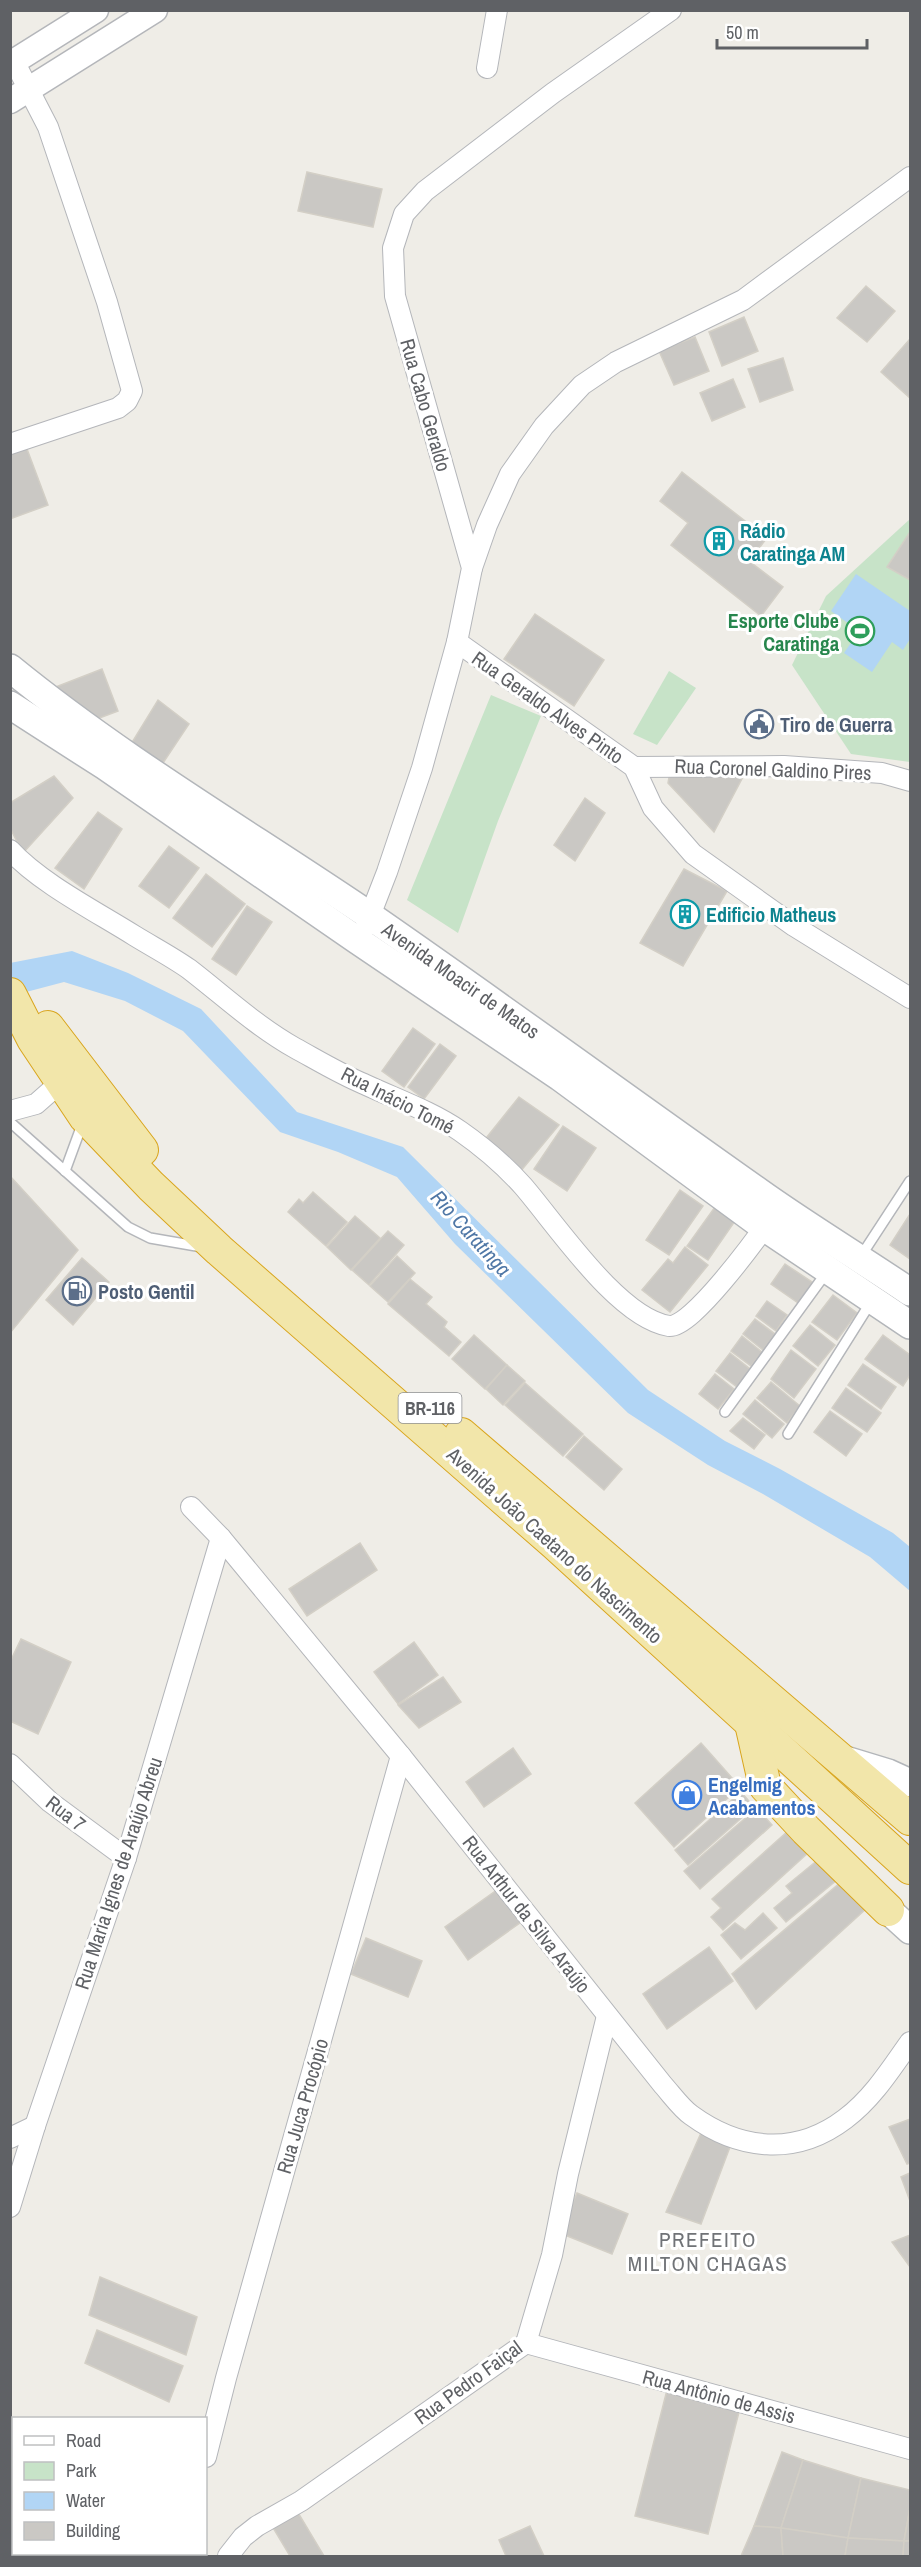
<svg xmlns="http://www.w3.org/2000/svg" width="921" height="2567" font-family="'Archivo Narrow',sans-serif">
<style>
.green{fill:#c7e3c8}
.water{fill:#b1d5f5}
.building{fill:#cac8c4;stroke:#d3cfc6;stroke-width:1.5}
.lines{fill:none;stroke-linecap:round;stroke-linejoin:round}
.service-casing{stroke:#b4b6ba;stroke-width:12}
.minor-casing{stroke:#b4b6ba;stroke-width:22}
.tertiary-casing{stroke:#b4b6ba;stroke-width:27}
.secondary-casing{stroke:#b3b6ba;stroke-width:30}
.trunk-casing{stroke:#d9a51d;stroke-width:34}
.service{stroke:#fff;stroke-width:9}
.minor{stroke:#fff;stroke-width:20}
.tertiary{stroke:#fff;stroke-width:24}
.secondary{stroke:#fff;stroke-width:27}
.trunk{stroke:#f2e6aa;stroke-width:32}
.labels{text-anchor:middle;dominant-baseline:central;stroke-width:6;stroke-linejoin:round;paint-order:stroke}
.shield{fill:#fff;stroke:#8f9093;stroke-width:1.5}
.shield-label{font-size:18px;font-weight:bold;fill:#5f6165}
.street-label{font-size:20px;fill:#5f6165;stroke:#fff}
.culture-label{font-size:20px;font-weight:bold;fill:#0d838f;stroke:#fff;text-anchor:start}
.leisure-label{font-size:20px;font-weight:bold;fill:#27864d;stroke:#fff;text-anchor:end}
.service-label{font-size:20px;font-weight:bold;fill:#4e5e75;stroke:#fff;text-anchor:start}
.shop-label{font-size:20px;font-weight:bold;fill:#366cbe;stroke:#fff;text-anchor:start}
.water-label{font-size:21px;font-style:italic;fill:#4f77a6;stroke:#fff}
.neighbourhood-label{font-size:21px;letter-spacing:1.5px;fill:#707377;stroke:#fff}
</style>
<rect width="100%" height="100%" fill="#efede7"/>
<g class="green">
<path d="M910 519V762L851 754 792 665 826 596Z"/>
<path d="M669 671 696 688 657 745 633 734Z"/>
<path d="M491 695 541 716 498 821 458 933 407 900Z"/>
</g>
<g class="water">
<path d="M856 574 910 611V639L903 650 892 642 872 672 844 653 859 631 831 611Z"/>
<path d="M72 951 128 973 201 1009 297 1112 403 1147 648 1390 725 1441 780 1469 893 1533 910 1547V1591L870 1557 763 1494 708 1465 628 1413 455 1244 397 1177 338 1152 280 1132 183 1031 125 1001 64 982 11 996 10 963Z"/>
</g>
<g class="building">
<path d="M307 172 382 189 373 227 298 211Z"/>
<path d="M866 286 895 311 867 342 837 318Z"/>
<path d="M744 317 758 351 722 366 709 332Z"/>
<path d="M695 337 709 371 674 385 659 351Z"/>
<path d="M910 339V398L881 372Z"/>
<path d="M783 358 793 390 760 402 748 369Z"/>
<path d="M733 379 745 407 712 421 700 393Z"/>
<path d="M24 441 48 505 10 519V446Z"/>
<path d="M682 472 767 538 749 561 783 587 761 616 671 545 688 523 660 501Z"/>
<path d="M910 532V580L887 567Z"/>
<path d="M535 614 604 660 574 706 504 659Z"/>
<path d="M102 669 118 711 89 722 53 688Z"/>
<path d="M158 700 189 724 161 766 131 744Z"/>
<path d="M670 772 745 773 714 832 668 783Z"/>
<path d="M54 776 73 798 23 853 10 828V803Z"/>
<path d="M585 798 605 813 575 861 554 845Z"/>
<path d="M98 812 122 829 84 889 55 868Z"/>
<path d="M169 846 199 868 169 908 139 886Z"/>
<path d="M684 869 727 891 683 966 640 943Z"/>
<path d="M206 874 245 904 212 947 173 918Z"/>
<path d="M247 906 272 922 236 975 212 959Z"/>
<path d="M413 1028 435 1044 404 1087 382 1071Z"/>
<path d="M440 1044 456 1056 424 1099 408 1087Z"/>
<path d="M519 1097 559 1125 520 1172 483 1142Z"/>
<path d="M563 1126 596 1148 567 1191 534 1169Z"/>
<path d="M10 1176 78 1250 10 1333Z"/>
<path d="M680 1190 703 1206 669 1255 646 1240Z"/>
<path d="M313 1192 347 1222 326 1246 288 1212 299 1199 303 1203Z"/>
<path d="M715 1207 735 1221 708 1260 687 1246Z"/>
<path d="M910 1214V1259L890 1245Z"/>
<path d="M355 1216 380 1238 351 1270 327 1247Z"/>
<path d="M388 1231 404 1245 369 1285 352 1270Z"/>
<path d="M685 1247 708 1265 670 1312 642 1290 668 1259 673 1263Z"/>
<path d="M397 1256 415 1273 388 1302 370 1286Z"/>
<path d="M82 1258 109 1282 73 1325 46 1300Z"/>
<path d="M785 1264 815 1284 801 1305 771 1284Z"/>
<path d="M410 1279 432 1297 426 1304 447 1322 444 1327 461 1342 449 1356 388 1304Z"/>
<path d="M833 1295 857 1313 837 1340 812 1322Z"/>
<path d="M767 1301 787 1315 776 1331 756 1316Z"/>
<path d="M755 1319 775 1334 763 1350 743 1334Z"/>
<path d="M810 1325 835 1345 818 1366 793 1346Z"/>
<path d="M474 1335 507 1365 485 1389 452 1359Z"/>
<path d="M883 1335 910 1355V1375L903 1386 865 1359Z"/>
<path d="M742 1336 762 1352 751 1366 731 1351Z"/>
<path d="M791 1350 816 1369 794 1398 771 1379Z"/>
<path d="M730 1353 750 1369 737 1387 716 1371Z"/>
<path d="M863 1364 896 1387 881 1409 848 1385Z"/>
<path d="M507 1365 525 1381 503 1405 486 1389Z"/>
<path d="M715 1374 734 1389 718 1409 699 1394Z"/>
<path d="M771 1382 800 1406 787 1423 757 1398Z"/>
<path d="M525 1383 583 1434 563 1456 505 1405Z"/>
<path d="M846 1388 881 1413 867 1432 832 1408Z"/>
<path d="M755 1400 784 1424 772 1438 743 1414Z"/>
<path d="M830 1411 862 1434 846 1456 814 1432Z"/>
<path d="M743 1418 765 1435 754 1449 730 1431Z"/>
<path d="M584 1436 622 1469 604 1490 566 1457Z"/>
<path d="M360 1543 377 1570 307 1616 289 1589Z"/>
<path d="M21 1639 71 1662 38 1734 10 1721V1662Z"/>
<path d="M414 1642 438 1675 398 1704 374 1672Z"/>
<path d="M443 1677 461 1702 419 1728 398 1705Z"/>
<path d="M701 1743 740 1787 674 1847 635 1803Z"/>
<path d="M513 1748 531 1774 484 1807 466 1782Z"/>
<path d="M741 1792 754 1807 688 1865 675 1850Z"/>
<path d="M757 1808 772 1825 700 1889 684 1871Z"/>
<path d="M789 1830 809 1852 723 1930 711 1917 721 1908 712 1899Z"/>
<path d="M819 1859 837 1880 786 1922 774 1908 792 1893 786 1886Z"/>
<path d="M841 1882 867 1908 756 2009 732 1974Z"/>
<path d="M501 1887 524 1920 468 1960 445 1927Z"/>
<path d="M763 1913 777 1928 741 1959 721 1935 735 1923 745 1930Z"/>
<path d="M366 1938 422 1961 408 1997 351 1974Z"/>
<path d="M709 1947 733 1981 667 2029 643 1994Z"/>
<path d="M910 2119V2163L907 2164 889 2127Z"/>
<path d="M701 2133 730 2147 701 2224 666 2212Z"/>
<path d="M910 2173V2201L901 2177Z"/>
<path d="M577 2193 628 2214 612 2254 560 2233Z"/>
<path d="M910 2235V2267L892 2242Z"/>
<path d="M100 2277 197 2317 186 2355 89 2315Z"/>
<path d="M97 2330 183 2366 169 2402 85 2363Z"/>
<path d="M667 2390 740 2408 708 2534 635 2516Z"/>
<path d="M782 2452 803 2460 781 2528 754 2526Z"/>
<path d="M803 2460 861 2478 848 2538 781 2528Z"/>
<path d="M861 2478 910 2490V2508L904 2541 848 2538Z"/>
<path d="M910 2508V2541H904Z"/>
<path d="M297 2511 324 2556H290L272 2526Z"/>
<path d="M530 2526 544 2556H506L499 2540Z"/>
<path d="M754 2526 781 2528 783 2556H741Z"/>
<path d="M781 2528 848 2538 845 2556H783Z"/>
<path d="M848 2538 904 2541 903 2556H845Z"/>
<path d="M904 2541H910V2556H903Z"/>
</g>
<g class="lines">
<g class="service-casing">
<g id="service">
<path d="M10 1122 128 1227 150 1238 202 1247"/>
<path d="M65 1171 83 1122"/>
<path d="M861 1256 910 1181"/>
<path d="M725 1412 826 1273"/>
<path d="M788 1434 871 1302"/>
</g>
</g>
<g class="minor-casing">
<g id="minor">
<path d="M487 68 497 10"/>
<path d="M10 444 118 408 127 401 132 391 107 302 48 127 14 61"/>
<path d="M472 568 487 525 510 474 544 426 582 385 616 362 743 300 910 177"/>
<path d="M457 642 634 767 653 808 693 854 794 926 910 998"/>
<path d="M634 767 784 766 882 773 910 781"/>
<path d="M10 850C40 883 97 912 135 936 153 947 172 957 189 969 224 996 256 1026 295 1048 317 1060 340 1074 364 1084 396 1099 431 1111 460 1131 483 1147 505 1166 523 1186 556 1224 618 1318 669 1326 691 1329 757 1238 771 1218"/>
<path d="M366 926 387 872 422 768 457 642 472 568 395 296 393 248 404 214 425 191 553 93 671 10"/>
<path d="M10 1111 36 1104 61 1082"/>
<path d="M191 1507 221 1538 401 1756 663 2085C672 2095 681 2108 691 2115 739 2150 795 2157 845 2119 872 2099 891 2069 910 2042"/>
<path d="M10 1764 50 1802 126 1858"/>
<path d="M10 2138 35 2126"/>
<path d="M10 2207 35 2126 126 1858 221 1538"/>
<path d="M526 2343 910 2449"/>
<path d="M206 2457 226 2378 401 1756"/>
<path d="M180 2556 181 2554"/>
<path d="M228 2556 243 2537 257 2526 301 2501 526 2343 552 2255 568 2174 607 2016"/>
</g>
</g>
<g class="tertiary-casing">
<g id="tertiary">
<path d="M10 64 96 10"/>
<path d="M10 101 155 10"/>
</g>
</g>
<g class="secondary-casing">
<g id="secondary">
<path d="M10 668C124 761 251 835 373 918 503 1008 630 1101 759 1192 808 1227 860 1258 910 1292"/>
<path d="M10 705 105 766 357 940 560 1077 764 1227 910 1325"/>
<path d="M842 1759 888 1773 910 1783"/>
<path d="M888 1910 910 1930"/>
</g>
</g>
<g class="trunk-casing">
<g id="trunk">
<path d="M10 994 33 1039 85 1117 151 1186 219 1250 555 1544 910 1868"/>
<path d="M48 1027 142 1150"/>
<path d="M461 1434 910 1819"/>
<path d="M750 1719 765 1786 806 1830 888 1910"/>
</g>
</g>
<use href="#service" class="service"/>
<use href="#minor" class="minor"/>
<use href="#tertiary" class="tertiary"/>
<use href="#secondary" class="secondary"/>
<use href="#trunk" class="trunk"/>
</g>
<defs>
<g id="building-ring" transform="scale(1.5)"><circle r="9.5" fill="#fff" stroke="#0f9aa8" stroke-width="1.5"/><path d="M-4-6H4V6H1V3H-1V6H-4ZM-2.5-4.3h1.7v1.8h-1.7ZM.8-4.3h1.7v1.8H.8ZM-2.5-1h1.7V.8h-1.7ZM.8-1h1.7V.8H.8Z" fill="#0f9aa8"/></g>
<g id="stadium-ring" transform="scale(1.5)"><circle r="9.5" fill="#fff" stroke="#2e9e5b" stroke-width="1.5"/><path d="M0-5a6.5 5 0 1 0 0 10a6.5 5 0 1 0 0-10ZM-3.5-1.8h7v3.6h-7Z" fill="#2e9e5b"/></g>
<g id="civic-ring" transform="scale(1.5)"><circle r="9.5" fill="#fff" stroke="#5c6f8a" stroke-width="1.5"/><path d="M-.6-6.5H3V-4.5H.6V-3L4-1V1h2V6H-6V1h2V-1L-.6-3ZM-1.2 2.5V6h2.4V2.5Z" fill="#5c6f8a"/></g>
<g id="fuel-ring" transform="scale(1.5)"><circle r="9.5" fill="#fff" stroke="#5c6f8a" stroke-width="1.5"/><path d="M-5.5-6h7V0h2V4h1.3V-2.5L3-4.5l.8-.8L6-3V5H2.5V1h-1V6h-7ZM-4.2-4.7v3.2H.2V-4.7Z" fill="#5c6f8a"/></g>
<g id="shop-ring" transform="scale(1.5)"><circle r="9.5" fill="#fff" stroke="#3f7fe0" stroke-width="1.5"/><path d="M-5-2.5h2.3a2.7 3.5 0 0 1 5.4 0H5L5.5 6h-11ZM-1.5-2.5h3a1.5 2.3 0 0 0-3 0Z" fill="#3f7fe0"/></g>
</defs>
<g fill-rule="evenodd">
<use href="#building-ring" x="719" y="541"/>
<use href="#stadium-ring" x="860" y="631"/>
<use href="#civic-ring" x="759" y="724"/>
<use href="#building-ring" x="685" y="914"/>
<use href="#fuel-ring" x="77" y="1291"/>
<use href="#shop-ring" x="687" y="1795"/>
</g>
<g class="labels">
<rect class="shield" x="398.5" y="1393" width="63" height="30" rx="4.5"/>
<g class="shield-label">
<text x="430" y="1408">BR-116</text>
</g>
<g class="street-label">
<text transform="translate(426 405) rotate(74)">Rua Cabo Geraldo</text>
<text transform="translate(548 707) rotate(35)">Rua Geraldo Alves Pinto</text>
<text transform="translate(773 769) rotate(2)">Rua Coronel Galdino Pires</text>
<text transform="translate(461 980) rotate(35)">Avenida Moacir de Matos</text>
<text transform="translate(398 1100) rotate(27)">Rua Inácio Tomé</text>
<text transform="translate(555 1545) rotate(42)">Avenida João Caetano do Nascimento</text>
<text transform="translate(66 1813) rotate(38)">Rua 7</text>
<text transform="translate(118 1873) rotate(-72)">Rua Maria Ignes de Araújo Abreu</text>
<text transform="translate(527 1914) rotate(52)">Rua Arthur da Silva Araújo</text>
<text transform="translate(302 2106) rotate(-74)">Rua Juca Procópio</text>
<text transform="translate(468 2382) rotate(-36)">Rua Pedro Faiçal</text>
<text transform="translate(719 2396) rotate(15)">Rua Antônio de Assis</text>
</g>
<g class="culture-label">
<text x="740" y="530">Rádio<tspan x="740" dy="23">Caratinga AM</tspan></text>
<text x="706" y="914">Edificio Matheus</text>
</g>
<g class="leisure-label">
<text x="839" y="620">Esporte Clube<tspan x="839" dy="23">Caratinga</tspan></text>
</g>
<g class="service-label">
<text x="780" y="724">Tiro de Guerra</text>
<text x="98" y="1291">Posto Gentil</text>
</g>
<g class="shop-label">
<text x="708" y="1784">Engelmig<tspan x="708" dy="23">Acabamentos</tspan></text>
</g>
<g class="water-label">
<text transform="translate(471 1233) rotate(48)">Rio Caratinga</text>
</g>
<g class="neighbourhood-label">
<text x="708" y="2239">PREFEITO<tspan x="708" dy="24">MILTON CHAGAS</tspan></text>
</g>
</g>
<rect width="921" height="2567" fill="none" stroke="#5f6165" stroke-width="24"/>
<rect x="12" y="2417" width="195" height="138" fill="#ffffff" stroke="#bfc0c1" stroke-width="1.5"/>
<rect x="24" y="2436" width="30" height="9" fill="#ffffff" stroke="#bfc0c1" stroke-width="1.5"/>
<text x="66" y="2447" font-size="18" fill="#5f6165">Road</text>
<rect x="24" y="2462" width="30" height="18" fill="#c7e3c8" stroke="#bfc0c1" stroke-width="1.5"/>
<text x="66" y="2477" font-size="18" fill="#5f6165">Park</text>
<rect x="24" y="2492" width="30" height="18" fill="#b1d5f5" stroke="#bfc0c1" stroke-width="1.5"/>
<text x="66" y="2507" font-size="18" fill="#5f6165">Water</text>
<rect x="24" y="2522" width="30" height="18" fill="#cac8c4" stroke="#bfc0c1" stroke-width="1.5"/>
<text x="66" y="2537" font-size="18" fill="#5f6165">Building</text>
<path d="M717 39v9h150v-9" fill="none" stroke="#5f6165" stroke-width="3"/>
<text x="726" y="39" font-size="18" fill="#5f6165" stroke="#ffffff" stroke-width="4.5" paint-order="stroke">50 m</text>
</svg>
